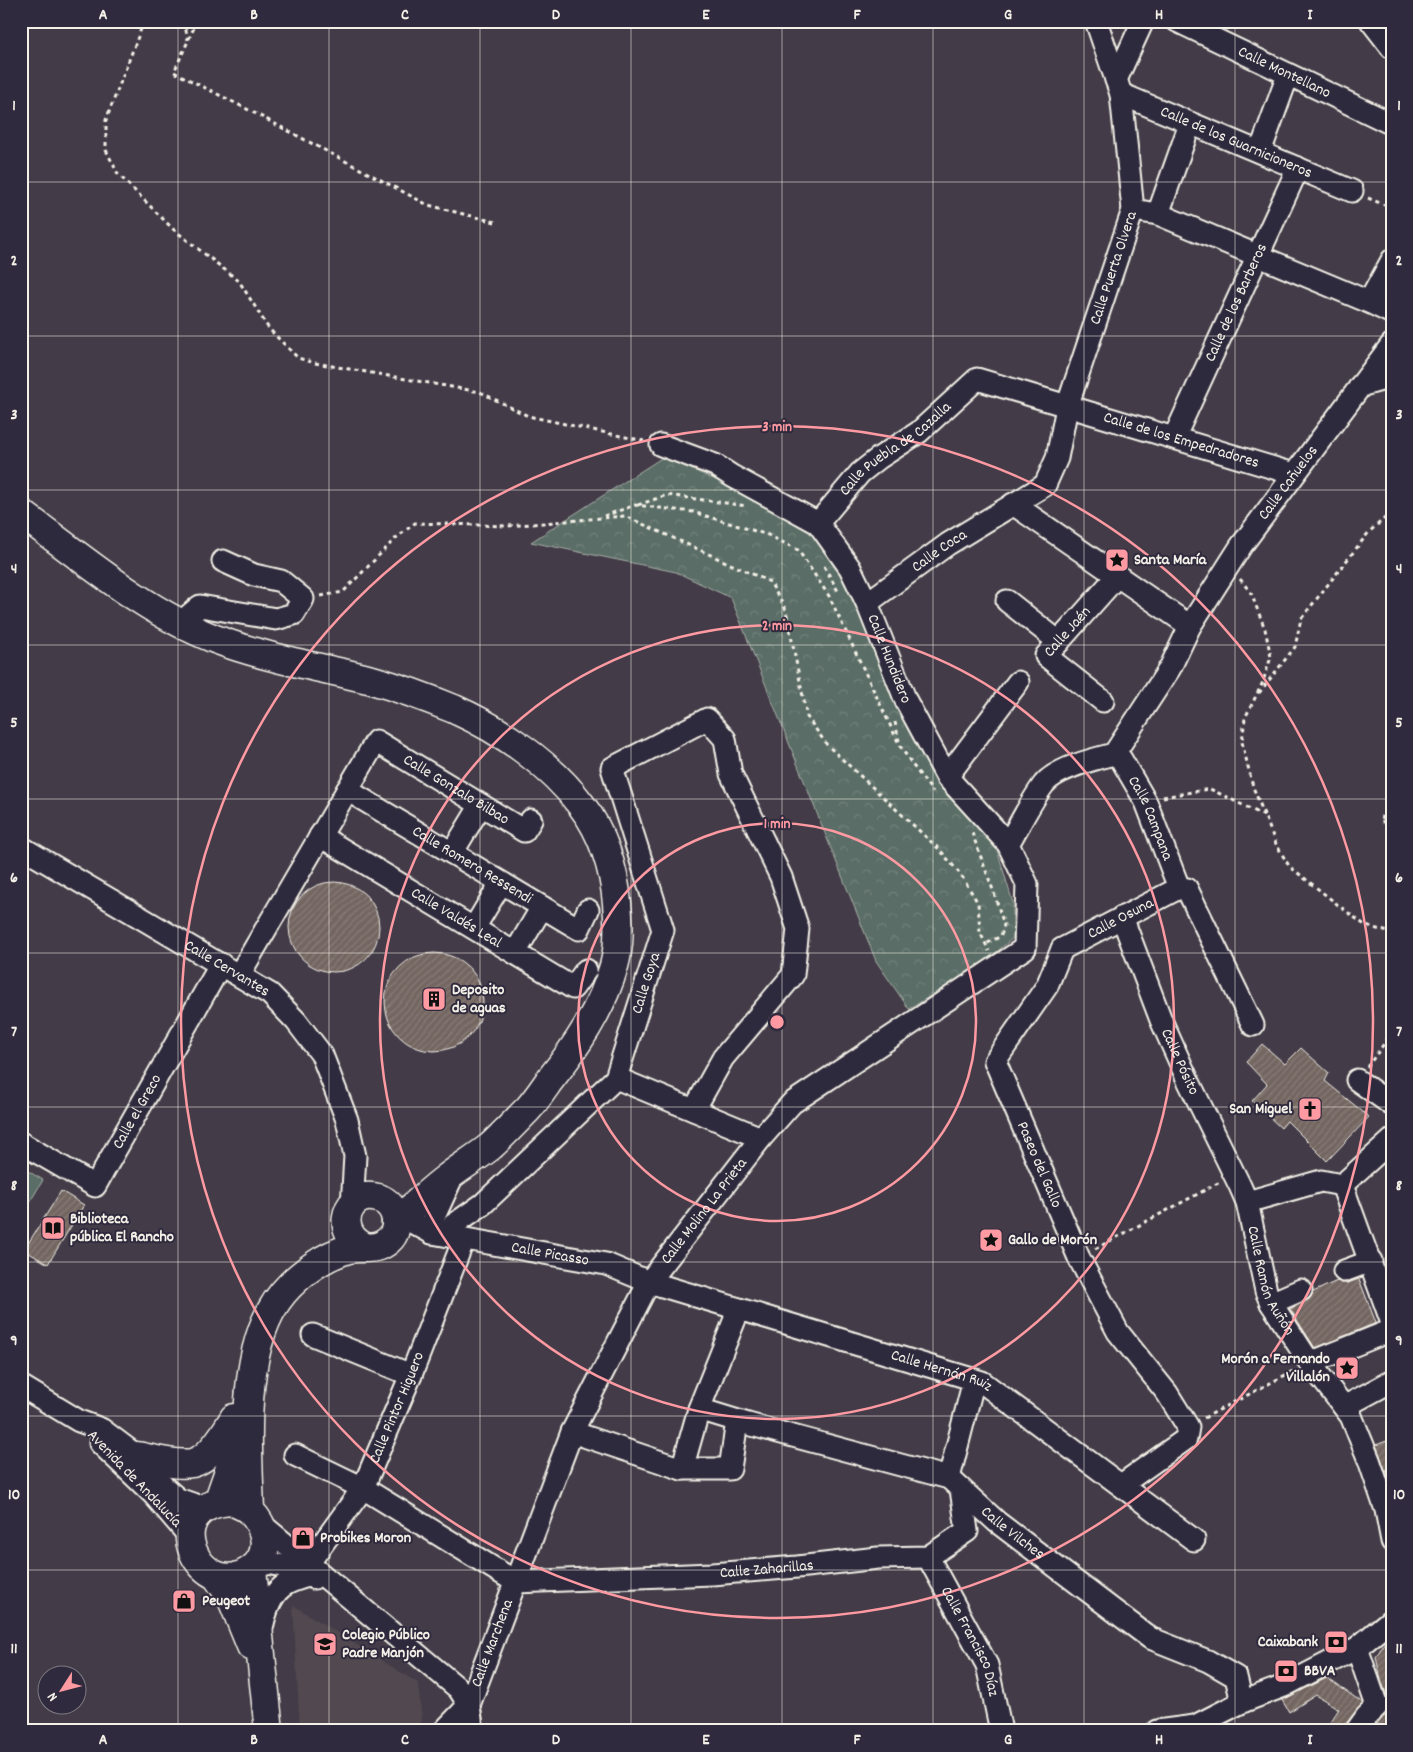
<svg xmlns="http://www.w3.org/2000/svg" width="1413" height="1752" font-family="Dekko,sans-serif">
<style>
.built{fill:#514850}
.green{fill:#5a6d66;stroke:#a7afa7}
.park{fill:url(#park-crowns);stroke:#a7afa7}
.building{fill:url(#building-hatch);stroke:#f4f1e8}
.lines{fill:none;stroke-linecap:round;stroke-linejoin:round}
.minor-casing{stroke:#f4f1e8;stroke-width:25}
.major-casing{stroke:#f4f1e8;stroke-width:31}
.path{stroke:#f4f1e8;stroke-width:3;stroke-dasharray:4 4;stroke-linecap:butt}
.minor{stroke:#2f2a3d;stroke-width:21}
.major{stroke:#2f2a3d;stroke-width:28}
.grid{fill:none;stroke:#f4f1e8;stroke-width:1;stroke-opacity:0.55}
.ring{fill:none;stroke:#ff9aa2;stroke-width:2.5}
.labels{text-anchor:middle;dominant-baseline:central;stroke-width:4;stroke-linejoin:round;paint-order:stroke}
.street-label{font-size:16px;fill:#f4f1e8;stroke:#2f2a3d}
.poi-label{font-size:16px;font-weight:bold;fill:#f4f1e8;stroke:#2f2a3d;text-anchor:start}
.centre{fill:#ff9aa2;stroke:#2f2a3d;stroke-width:2.5}
.ring-label{font-size:15px;text-anchor:middle;font-weight:bold;fill:#ff9aa2;stroke:#2f2a3d;stroke-width:4;stroke-linejoin:round;paint-order:stroke}
.neatline{fill:none;stroke:#f4f1e8;stroke-width:2}
.grid-label{font-size:16px;text-anchor:middle;font-weight:bold;fill:#f4f1e8}
</style>
<defs>
<pattern id="park-crowns" width="20" height="18" patternUnits="userSpaceOnUse" patternTransform="scale(1.25)"><rect width="20" height="18" fill="#5a6d66"/><path d="M2 6a3 3 0 1 1 6 0M12 15a3 3 0 1 1 6 0" fill="none" stroke="#72827c"/></pattern>
<pattern id="building-hatch" width="6" height="6" patternUnits="userSpaceOnUse" patternTransform="scale(1.25)"><rect width="6" height="6" fill="#736561"/><path d="M-1 1l2-2M0 6l6-6M5 7l2-2" fill="none" stroke="#887c78"/></pattern>
</defs>
<rect width="100%" height="100%" fill="#433c48"/>
<filter id="ink" filterUnits="userSpaceOnUse"><feTurbulence type="fractalNoise" baseFrequency=".02" numOctaves="2"/><feDisplacementMap in="SourceGraphic" scale="10" xChannelSelector="R" yChannelSelector="G"/><feConvolveMatrix kernelMatrix="1 2 1 2 8 2 1 2 1" color-interpolation-filters="sRGB"/></filter>
<g filter="url(#ink)">
<path class="built" d="M293 1605 418 1683 422 1721 415 1731H300Z"/>
<path class="green" d="M21 1167 43 1180 21 1217Z"/>
<path class="park" d="M663 457 732 487 816 536 843 578 918 748 995 843 1013 903V938L981 965 909 1009 876 961 731 598 676 572 531 542Z"/>
<g class="building">
<circle cx="334" cy="927" r="45"/>
<circle cx="434" cy="1002" r="49"/>
<path d="M1262 1044 1285 1064 1301 1048 1329 1073 1325 1081 1369 1117 1327 1161 1287 1121 1281 1128 1252 1101 1267 1084 1246 1062Z"/>
<path d="M61 1191 84 1205 48 1264 24 1250Z"/>
<path d="M1359 1279 1376 1323 1315 1348 1290 1309 1306 1301 1311 1297 1313 1292 1337 1281 1342 1283H1348Z"/>
<path d="M1392 1439V1488L1376 1445Z"/>
<path d="M1392 1635V1701H1389L1381 1680 1376 1657 1386 1640Z"/>
<path d="M1327 1678 1363 1703 1346 1724 1344 1731H1324L1339 1709 1316 1695 1289 1712 1282 1700Z"/>
<path d="M1384 1716 1392 1721V1731H1372Z"/>
</g>
<g class="lines">
<g class="minor-casing">
<g id="minor">
<path id="s1" d="M1177 21 1392 124"/>
<path d="M1371 21 1392 48"/>
<path d="M1116 80 1143 21"/>
<path id="s2" d="M1121 94 1352 191"/>
<path d="M1260 152 1288 75"/>
<path d="M1133 210 1158 214 1369 302 1392 313"/>
<path d="M1158 214 1190 124"/>
<path d="M1369 302 1392 260"/>
<path d="M1360 386 1392 377"/>
<path id="s3" d="M1174 438 1298 168"/>
<path id="s4" d="M661 445 715 465 732 476 818 523 850 568 867 603 906 701 947 777 1008 844 1027 884 1025 948"/>
<path d="M1013 504 1190 626"/>
<path id="s5" d="M818 523 860 473 879 458 919 432 977 379 1294 474"/>
<path d="M1007 601 1059 642"/>
<path id="s6" d="M867 603 948 544 1045 485 1057 458 1067 407 1133 210 1121 94 1096 21"/>
<path d="M180 623 200 606 276 619 294 614 303 599 281 581 254 575 223 561"/>
<path id="s7" d="M1103 701 1046 656 1118 575"/>
<path id="s8" d="M1114 754 1121 759 1146 802 1179 888"/>
<path d="M947 777 1018 682"/>
<path id="s9" d="M347 790 579 929 588 910"/>
<path id="s10" d="M320 836 573 988 586 970"/>
<path id="s11" d="M1008 844C1019 826 1031 801 1044 784 1057 768 1094 759 1114 754L1170 668 1190 626 1241 546 1392 344"/>
<path id="s12" d="M21 847 270 994 296 1021 322 1055 347 1120 355 1156 352 1206"/>
<path d="M452 853 481 805"/>
<path d="M1179 888 1187 889 1253 1025"/>
<path id="s13" d="M1122 917 1161 1020 1187 1078 1240 1186 1247 1202 1266 1291 1271 1303 1310 1363 1351 1416 1369 1460 1386 1510 1392 1541"/>
<path d="M474 928 501 883"/>
<path id="s14" d="M1062 949 1047 986 995 1061 1079 1258 1118 1332 1167 1393 1188 1427 1186 1439 1121 1485"/>
<path id="s15" d="M1062 949 1179 888"/>
<path d="M515 953 542 907"/>
<path id="s16" d="M239 975 376 741 524 831 531 820"/>
<path d="M616 1078 761 1138"/>
<path d="M1357 1080 1392 1105"/>
<path id="s17" d="M21 1143 95 1186 221 964"/>
<path d="M1342 1185 1392 1323"/>
<path d="M1342 1185 1392 1140"/>
<path d="M1247 1202 1321 1181 1342 1185"/>
<path id="s18" d="M395 1213 432 1233 606 1264 649 1282 982 1382 1194 1540"/>
<path d="M432 1233 434 1217 454 1173"/>
<path id="s19" d="M449 1236 453 1225 483 1204 616 1078 663 930 612 768 707 719 725 739 731 774 781 877 798 929 793 975 723 1058 694 1110"/>
<path d="M1344 1271 1371 1261"/>
<path d="M1271 1303 1301 1290"/>
<path d="M313 1335 411 1375"/>
<path d="M1310 1363 1392 1330"/>
<path d="M21 1386 79 1421 101 1429 137 1456 164 1487 178 1499 204 1508"/>
<path d="M1344 1407 1392 1381"/>
<path d="M699 1409 739 1309"/>
<path d="M572 1432 682 1469H730L737 1421"/>
<path d="M100 1443 154 1495 189 1536"/>
<path d="M295 1455 363 1488 516 1582"/>
<path id="s20" d="M682 1469 699 1409 748 1424 949 1478 997 1522 1150 1638 1208 1661 1236 1677 1242 1702"/>
<path d="M949 1478 974 1380"/>
<path d="M260 1523 459 1689 469 1705"/>
<path id="s21" d="M928 1557 987 1665 1001 1731"/>
<path id="s22" d="M308 1564 363 1488 411 1375 464 1239"/>
<path d="M255 1567 270 1563 286 1567 314 1578"/>
<path id="s23" d="M516 1582 712 1574 797 1567 878 1558 928 1557 967 1531 961 1489"/>
<path d="M261 1633C264 1617 269 1597 282 1587 289 1581 299 1579 308 1576"/>
<path id="s24" d="M469 1705 572 1432 649 1282 761 1138 792 1103 1025 948"/>
<path d="M444 1731 469 1705 473 1731"/>
<path d="M1157 1731 1195 1726 1242 1702 1284 1686 1357 1648 1392 1619"/>
<path d="M1356 1731 1366 1717 1377 1706 1357 1648"/>
</g>
</g>
<g class="major-casing">
<g id="major">
<path d="M21 513C81 557 145 612 215 639 265 658 320 667 372 680 400 688 427 698 454 709 501 730 551 764 582 806 603 833 614 869 617 903 619 924 620 945 614 966 602 1009 576 1047 549 1081 542 1091 536 1100 528 1109 516 1121 504 1134 491 1146 476 1158 459 1168 444 1180 427 1193 412 1208 396 1222"/>
<path d="M137 1456C155 1459 174 1466 192 1463 210 1459 225 1433 234 1418"/>
<path d="M231 1501C238 1504 245 1506 251 1512 266 1527 272 1554 252 1569 202 1608 152 1506 231 1501Z"/>
<path d="M218 1502 232 1462 234 1432"/>
<path d="M250 1511C248 1447 239 1345 283 1293 299 1274 324 1256 348 1249 361 1246 374 1251 385 1243 403 1232 398 1204 378 1198 346 1189 333 1233 365 1247"/>
<path d="M252 1570 269 1731"/>
<path d="M218 1578 231 1597 251 1646"/>
</g>
</g>
<g class="path">
<path d="M144 21 106 120V150L118 174 173 229 239 281 269 329 298 358 315 363 480 392 528 416 644 441"/>
<path d="M184 21 188 40"/>
<path d="M197 21 174 72 245 108 428 205 499 223"/>
<path d="M1368 198 1392 208"/>
<path d="M638 505 667 495 747 506"/>
<path d="M604 516 635 505 693 512 768 535 798 550 829 596 900 746 914 767 933 792"/>
<path d="M824 566 838 591"/>
<path d="M1240 579 1251 593 1265 629 1271 657 1262 684 1245 718 1242 742 1253 787 1276 844 1289 866 1342 908 1366 926 1392 933"/>
<path d="M321 596 343 592 396 538 415 523 508 526 625 516 770 582 786 610 807 717 827 745 940 850 961 875 978 903 980 932 989 951"/>
<path d="M1259 693 1295 647 1301 619 1369 532 1392 512"/>
<path d="M895 722 899 741"/>
<path d="M1163 797 1210 789 1265 816"/>
<path d="M1392 819 1380 817 1392 835"/>
<path d="M972 833 993 890 1004 925 1001 936 986 944"/>
<path d="M1367 1067 1392 1033"/>
<path d="M1095 1249 1220 1182"/>
<path d="M1204 1418 1293 1371"/>
</g>
<use href="#minor" class="minor"/>
<use href="#major" class="major"/>
</g>
</g>
<path class="grid" d="M178 21V1731M329 21V1731M480 21V1731M631 21V1731M782 21V1731M933 21V1731M1084 21V1731M1235 21V1731M21 182H1392M21 336H1392M21 490H1392M21 645H1392M21 799H1392M21 953H1392M21 1107H1392M21 1262H1392M21 1416H1392M21 1570H1392"/>
<g class="ring">
<circle cx="777" cy="1022" r="199"/>
<circle cx="777" cy="1022" r="397"/>
<circle cx="777" cy="1022" r="596"/>
</g>
<defs>
<g id="sight-square" transform="scale(1.25)"><rect x="-9" y="-9" width="18" height="18" rx="4" fill="#ff9aa2" stroke="#2f2a3d"/><path d="M0-6L1.8-2.2L6-1.7L2.9 1.2L3.7 5.4L0 3.3L-3.7 5.4L-2.9 1.2L-6-1.7L-1.8-2.2Z" fill="#111"/></g>
<g id="building-square" transform="scale(1.25)"><rect x="-9" y="-9" width="18" height="18" rx="4" fill="#ff9aa2" stroke="#2f2a3d"/><path d="M-4-6H4V6H1V3H-1V6H-4ZM-2.5-4.3h1.7v1.8h-1.7ZM.8-4.3h1.7v1.8H.8ZM-2.5-1h1.7V.8h-1.7ZM.8-1h1.7V.8H.8Z" fill="#111"/></g>
<g id="church-square" transform="scale(1.25)"><rect x="-9" y="-9" width="18" height="18" rx="4" fill="#ff9aa2" stroke="#2f2a3d"/><path d="M-1.2-6h2.4v3.5h3.3v2.4h-3.3V6h-2.4V-.1h-3.3v-2.4h3.3Z" fill="#111"/></g>
<g id="library-square" transform="scale(1.25)"><rect x="-9" y="-9" width="18" height="18" rx="4" fill="#ff9aa2" stroke="#2f2a3d"/><path d="M-6-4Q-3-5.5-.7-3.5V5Q-3 3-6 4ZM6-4Q3-5.5 .7-3.5V5Q3 3 6 4Z" fill="#111"/></g>
<g id="shop-square" transform="scale(1.25)"><rect x="-9" y="-9" width="18" height="18" rx="4" fill="#ff9aa2" stroke="#2f2a3d"/><path d="M-5-2.5h2.3a2.7 3.5 0 0 1 5.4 0H5L5.5 6h-11ZM-1.5-2.5h3a1.5 2.3 0 0 0-3 0Z" fill="#111"/></g>
<g id="bank-square" transform="scale(1.25)"><rect x="-9" y="-9" width="18" height="18" rx="4" fill="#ff9aa2" stroke="#2f2a3d"/><path d="M-6-4H6V4H-6ZM0-2.3a2.3 2.3 0 1 0 0 4.6a2.3 2.3 0 1 0 0-4.6Z" fill="#111"/></g>
<g id="school-square" transform="scale(1.25)"><rect x="-9" y="-9" width="18" height="18" rx="4" fill="#ff9aa2" stroke="#2f2a3d"/><path d="M0-5L7-2L0 1L-7-2ZM-4 1L0 2.5L4 1V4Q0 6-4 4Z" fill="#111"/></g>
</defs>
<g fill-rule="evenodd">
<use href="#sight-square" x="1117" y="560"/>
<use href="#building-square" x="434" y="999"/>
<use href="#church-square" x="1310" y="1109"/>
<use href="#library-square" x="53" y="1228"/>
<use href="#sight-square" x="991" y="1240"/>
<use href="#sight-square" x="1347" y="1368"/>
<use href="#shop-square" x="303" y="1538"/>
<use href="#shop-square" x="184" y="1601"/>
<use href="#bank-square" x="1336" y="1642"/>
<use href="#school-square" x="325" y="1644"/>
<use href="#bank-square" x="1286" y="1671"/>
</g>
<g class="labels">
<g class="street-label">
<text stroke="none"><textPath href="#s1" startOffset="119">Calle Montellano</textPath></text>
<text stroke="none"><textPath href="#s2" startOffset="125">Calle de los Guarnicioneros</textPath></text>
<text stroke="none"><textPath href="#s6" startOffset="442">Calle Puerta Olvera</textPath></text>
<text stroke="none"><textPath href="#s3" startOffset="149">Calle de los Barberos</textPath></text>
<text stroke="none"><textPath href="#s5" startOffset="429">Calle de los Empedradores</textPath></text>
<text stroke="none"><textPath href="#s5" startOffset="108">Calle Puebla de Cazalla</textPath></text>
<text stroke="none"><textPath href="#s11" startOffset="470">Calle Cañuelos</textPath></text>
<text stroke="none"><textPath href="#s6" startOffset="89">Calle Coca</textPath></text>
<text stroke="none"><textPath href="#s7" startOffset="105">Calle Jaén</textPath></text>
<text stroke="none"><textPath href="#s4" startOffset="330">Calle Hundidero</textPath></text>
<text stroke="none"><textPath href="#s16" startOffset="365">Calle Gonzalo Bilbao</textPath></text>
<text stroke="none"><textPath href="#s8" startOffset="75">Calle Campana</textPath></text>
<text stroke="none"><textPath href="#s9" startOffset="146">Calle Romero Ressendi</textPath></text>
<text stroke="none"><textPath href="#s10" startOffset="159">Calle Valdés Leal</textPath></text>
<text stroke="none"><textPath href="#s15" startOffset="66">Calle Osuna</textPath></text>
<text stroke="none"><textPath href="#s12" startOffset="239">Calle Cervantes</textPath></text>
<text stroke="none"><textPath href="#s19" startOffset="331">Calle Goya</textPath></text>
<text stroke="none"><textPath href="#s13" startOffset="156">Calle Pósito</textPath></text>
<text stroke="none"><textPath href="#s17" startOffset="171">Calle el Greco</textPath></text>
<text stroke="none"><textPath href="#s14" startOffset="244">Paseo del Gallo</textPath></text>
<text stroke="none"><textPath href="#s24" startOffset="550">Calle Molino La Prieta</textPath></text>
<text stroke="none"><textPath href="#s18" startOffset="162">Calle Picasso</textPath></text>
<text stroke="none"><textPath href="#s13" startOffset="394">Calle Ramón Auñón</textPath></text>
<text stroke="none"><textPath href="#s18" startOffset="571">Calle Hernán Ruiz</textPath></text>
<text stroke="none"><textPath href="#s22" startOffset="181">Calle Pintor Higuero</textPath></text>
<text transform="translate(134 1479) rotate(46)">Avenida de Andalucía</text>
<text stroke="none"><textPath href="#s20" startOffset="406">Calle Vilches</textPath></text>
<text stroke="none"><textPath href="#s23" startOffset="251">Calle Zaharillas</textPath></text>
<text stroke="none"><textPath href="#s21" startOffset="95">Calle Francisco Díaz</textPath></text>
<text stroke="none"><textPath href="#s24" startOffset="66">Calle Marchena</textPath></text>
</g>
<g class="poi-label">
<text x="1134" y="560">Santa María</text>
<text x="452" y="990">Deposito<tspan x="452" dy="18">de aguas</tspan></text>
<text x="1292" y="1109" text-anchor="end">San Miguel</text>
<text x="70" y="1219">Biblioteca<tspan x="70" dy="18">pública El Rancho</tspan></text>
<text x="1008" y="1240">Gallo de Morón</text>
<text x="1330" y="1359" text-anchor="end">Morón a Fernando<tspan x="1330" dy="18">Villalón</tspan></text>
<text x="320" y="1538">Probikes Moron</text>
<text x="202" y="1601">Peugeot</text>
<text x="342" y="1635">Colegio Público<tspan x="342" dy="18">Padre Manjón</tspan></text>
<text x="1318" y="1642" text-anchor="end">Caixabank</text>
<text x="1304" y="1671">BBVA</text>
</g>
</g>
<circle cx="777" cy="1022" r="8" class="centre"/>
<g class="ring-label">
<text x="777" y="431">3 min</text>
<text x="777" y="630">2 min</text>
<text x="777" y="828">1 min</text>
</g>
<rect width="1413" height="1752" fill="none" stroke="#2f2a3d" stroke-width="55"/>
<g transform="translate(62 1690) rotate(234)"><circle r="24" fill="#2f2a3d" stroke="#7e7a81"/>
<path d="M0-4L9 19L0 12L-9 19Z" fill="#ff9aa2"/>
<text y="-8" font-size="14" font-weight="bold" text-anchor="middle" fill="#f4f1e8">N</text>
</g>
<rect x="28" y="28" width="1358" height="1696" class="neatline"/>
<g class="grid-label">
<text x="103" y="19">A</text>
<text x="254" y="19">B</text>
<text x="405" y="19">C</text>
<text x="556" y="19">D</text>
<text x="706" y="19">E</text>
<text x="857" y="19">F</text>
<text x="1008" y="19">G</text>
<text x="1159" y="19">H</text>
<text x="1310" y="19">I</text>
<text x="14" y="110">1</text>
<text x="1399" y="110">1</text>
<text x="14" y="265">2</text>
<text x="1399" y="265">2</text>
<text x="14" y="419">3</text>
<text x="1399" y="419">3</text>
<text x="14" y="573">4</text>
<text x="1399" y="573">4</text>
<text x="14" y="727">5</text>
<text x="1399" y="727">5</text>
<text x="14" y="882">6</text>
<text x="1399" y="882">6</text>
<text x="14" y="1036">7</text>
<text x="1399" y="1036">7</text>
<text x="14" y="1190">8</text>
<text x="1399" y="1190">8</text>
<text x="14" y="1345">9</text>
<text x="1399" y="1345">9</text>
<text x="14" y="1499">10</text>
<text x="1399" y="1499">10</text>
<text x="14" y="1653">11</text>
<text x="1399" y="1653">11</text>
<text x="103" y="1744">A</text>
<text x="254" y="1744">B</text>
<text x="405" y="1744">C</text>
<text x="556" y="1744">D</text>
<text x="706" y="1744">E</text>
<text x="857" y="1744">F</text>
<text x="1008" y="1744">G</text>
<text x="1159" y="1744">H</text>
<text x="1310" y="1744">I</text>
</g>
</svg>
